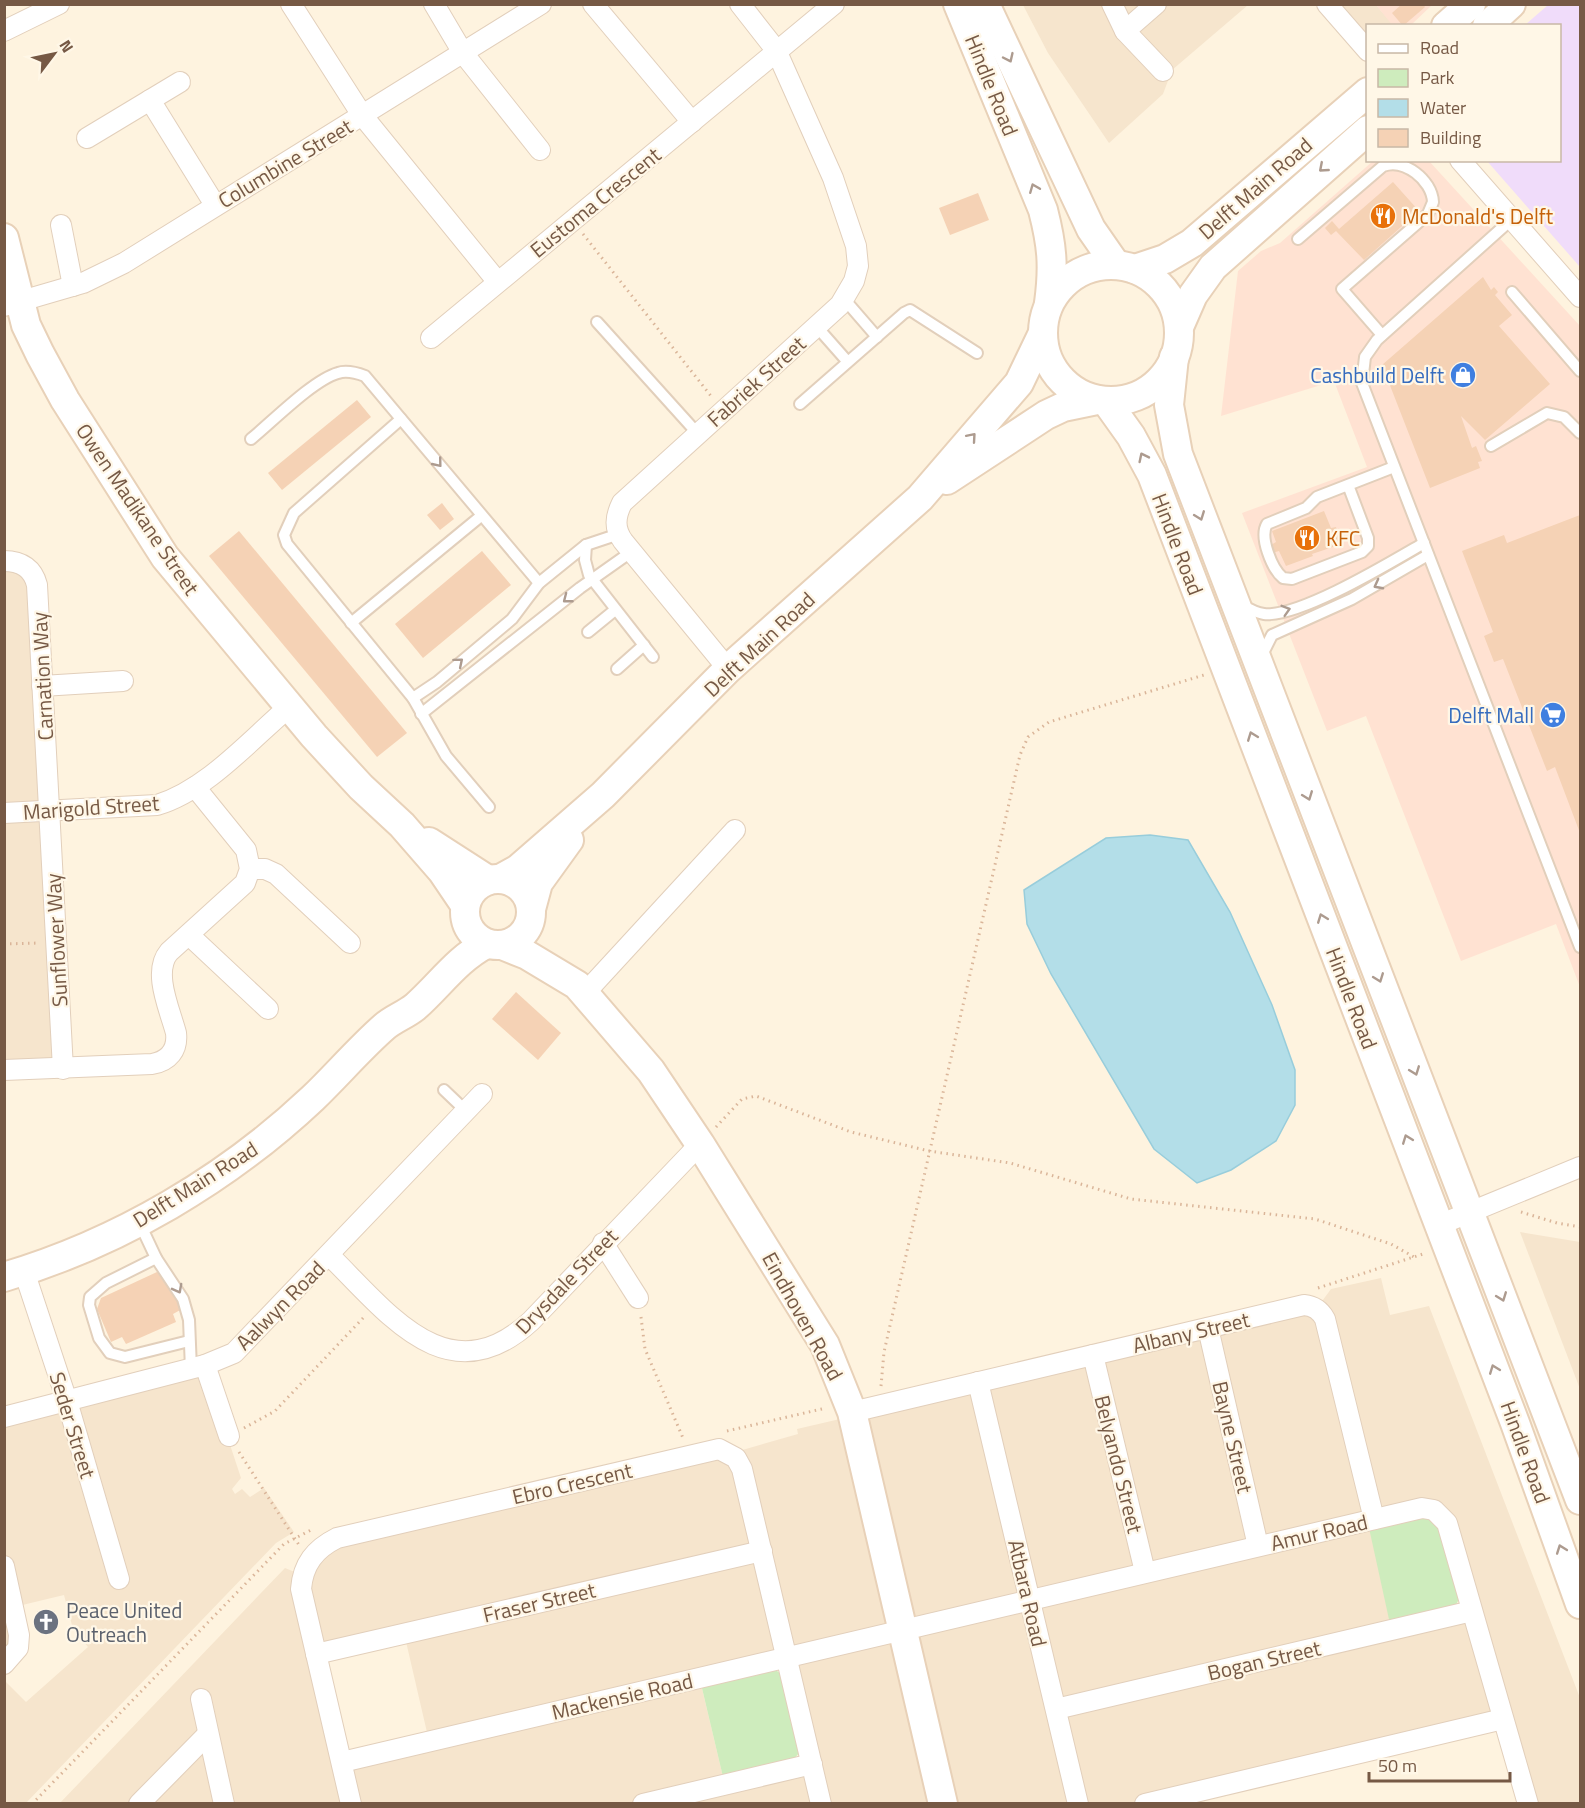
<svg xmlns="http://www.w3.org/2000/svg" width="1585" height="1808" font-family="'Titillium Web',sans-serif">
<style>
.residential{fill:#f6e5cd;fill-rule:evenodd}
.commercial{fill:#ffe2d2}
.education{fill:#f0dcfa}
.green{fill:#ceecbd}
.water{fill:#b3dee8;stroke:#98cddb;stroke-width:1.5}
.building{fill:#f5d2b5}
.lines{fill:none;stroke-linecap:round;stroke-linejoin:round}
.lane-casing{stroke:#e2cfbb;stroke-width:14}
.street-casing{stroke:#e2cfbb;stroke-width:22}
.secondary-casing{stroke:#e8d1b8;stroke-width:32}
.path{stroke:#dab599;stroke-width:3;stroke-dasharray:1.5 4.5;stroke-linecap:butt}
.lane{stroke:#fff;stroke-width:10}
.street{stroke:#fff;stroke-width:20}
.secondary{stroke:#fff;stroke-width:28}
.oneway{stroke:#ad9b8f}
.labels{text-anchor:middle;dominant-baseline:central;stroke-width:4.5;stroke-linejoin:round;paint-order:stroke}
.street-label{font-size:21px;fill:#765945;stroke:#fff7e7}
.food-label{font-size:21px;fill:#c56008;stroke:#fff7e7;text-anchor:start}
.shop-label{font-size:21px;fill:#366cbe;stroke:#fff7e7;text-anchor:end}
.worship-label{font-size:21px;fill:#5b616d;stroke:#fff7e7;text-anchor:start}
</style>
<rect width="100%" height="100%" fill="#fef3df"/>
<g class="residential">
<path d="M1023 5H1248L1172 70 1163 94 1109 143 1048 53Z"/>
<path d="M1326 5H1376L1393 25 1368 26 1367 44Z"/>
<path d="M4 560 28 567 64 1070H5Z"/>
<path d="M1520 1232 1580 1242V1389Z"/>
<path d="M1381 1278 1390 1315 1429 1306 1580 1698V1803H1528L1504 1719 1142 1803 59 1804 285 1568 302 1575 317 1550 732 1453 798 1434 797 1429 1317 1308 1331 1289ZM1434 1510 1472 1610 1392 1629ZM404 1633 429 1741 341 1762 316 1653ZM787 1656 812 1763 723 1777 699 1676Z"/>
<path d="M204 1366 241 1478 232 1489 235 1494 242 1489 250 1497 264 1488 294 1532 276 1543 26 1803H5V1681L26 1702 88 1647 73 1629 64 1595 14 1607 20 1635 5 1665V1419Z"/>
</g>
<g class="commercial">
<path d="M1433 4 1411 25 1393 26 1376 5Z"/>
<path d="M1373 161H1429L1580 326V987L1556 924 1461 961 1366 716 1327 731 1242 513 1367 467 1334 381 1221 416 1238 271 1261 251 1280 243Z"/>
</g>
<path class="education" d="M1548 5H1580V267L1487 161 1560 160V26L1525 25Z"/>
<g class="green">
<path d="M1425 1515 1437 1520 1459 1599 1456 1605 1390 1624 1369 1528Z"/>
<path d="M774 1669 783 1675 800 1752 793 1760 723 1777 701 1684Z"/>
</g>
<path class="water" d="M1150 835 1188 840 1230 912 1272 1005 1295 1070V1105L1276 1141 1231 1170 1197 1183 1154 1149 1051 974 1027 924 1024 890 1106 838Z"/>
<g class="building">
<path d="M1402 4H1423L1425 7 1403 26 1392 13Z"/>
<path d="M1393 182 1419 211 1364 260 1336 231 1331 235 1325 228 1332 221 1339 229Z"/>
<path d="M978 193 989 220 950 235 939 208Z"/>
<path d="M1483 277 1491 290 1494 287 1498 292 1495 295 1512 315 1499 326 1550 384 1485 440 1461 416 1472 448 1476 446 1482 461 1478 462 1480 468 1430 488 1382 365Z"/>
<path d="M357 400 371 417 282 490 268 473Z"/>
<path d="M442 503 454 519 440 530 427 515Z"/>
<path d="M1324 511 1331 528 1336 527 1342 544 1312 554 1313 556 1286 566 1279 551 1272 553 1269 546 1276 542 1272 531Z"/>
<path d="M1580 515V833L1555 767 1547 771 1503 659 1494 662 1484 636 1493 632 1462 551 1504 535 1507 543Z"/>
<path d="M239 531 407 733 377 757 209 556Z"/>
<path d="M482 551 511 585 423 658 395 624Z"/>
<path d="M516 992 561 1033 538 1060 492 1019Z"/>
<path d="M157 1272 168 1277 182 1309 173 1314 176 1322 126 1344 122 1337 111 1342 97 1309 101 1298Z"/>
</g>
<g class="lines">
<g class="lane-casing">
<g id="lane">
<path d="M1512 219 1377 340 1365 357 1362 383 1580 947"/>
<path d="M1298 239 1383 166C1404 158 1432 180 1433 202L1428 214 1342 289 1382 335"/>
<path d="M1512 292 1580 371"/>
<path d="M845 300 877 337"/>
<path d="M597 322 698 434"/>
<path d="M817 327 847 361"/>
<path d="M800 404 904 313 910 310 977 353"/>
<path d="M401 419 294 513 284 535 287 544 413 698 446 756 489 807"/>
<path d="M251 439C272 422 313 380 338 373 347 370 357 373 365 376L539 583"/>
<path d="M1491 446 1547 413 1564 417 1580 433"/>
<path d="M1348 485 1368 538V546L1362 552 1292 579 1283 578C1272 569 1259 537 1267 524L1306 508 1317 497 1394 467"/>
<path d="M586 545 585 560 589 575 653 657"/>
<path d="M1242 605C1249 609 1256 613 1264 614 1299 618 1391 562 1424 543"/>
<path d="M351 623 481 516"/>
<path d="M588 632 615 610"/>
<path d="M1261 657 1272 635 1352 599 1428 555"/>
<path d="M617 669 644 645"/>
<path d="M413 698 437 682 512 619 539 583 586 545 619 534"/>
<path d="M421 714 580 588 631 552"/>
<path d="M444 1090 466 1111"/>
<path d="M140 1224 156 1258 183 1299 189 1320 191 1369"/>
<path d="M156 1258 106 1283 90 1297 89 1305 99 1338 110 1353 125 1357 189 1341"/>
</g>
</g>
<g class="street-casing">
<g id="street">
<path d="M291 4 362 115 497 281"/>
<path d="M434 4 463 53 540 150"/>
<path d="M593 4 692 122"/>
<path d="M1112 4 1125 31 1163 71"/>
<path d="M1327 4 1368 51"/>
<path d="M4 31 59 4"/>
<path d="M1125 31 1156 4"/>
<path d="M150 100 215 205"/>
<path d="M87 138 180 82"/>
<path d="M1460 160 1580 297"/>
<path d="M61 225 73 286"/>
<path d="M4 306 83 283 124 263 541 4"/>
<path d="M431 338 834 4"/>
<path d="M4 561C22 561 33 569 37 585L63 1069"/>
<path d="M728 669 623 541C614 528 615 517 622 503L840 305 854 281 858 266 856 246 833 178 776 50 740 4"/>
<path d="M42 686 123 681"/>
<path d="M4 813 157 805C207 790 250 740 289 707"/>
<path d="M250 869H265L276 874 350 943"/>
<path d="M189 935 268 1009"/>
<path d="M585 993 735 830"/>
<path d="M4 1070 152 1064C169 1061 178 1050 176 1033 170 1010 152 972 169 952L245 883 250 869 246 850 195 787"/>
<path d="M1439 1225 1580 1167"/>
<path d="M603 1243 638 1298"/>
<path d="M329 1255C388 1313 448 1397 531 1321L700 1144"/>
<path d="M24 1271 67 1401 119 1579"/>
<path d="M1208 1328 1258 1546"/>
<path d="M1093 1355 1145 1572"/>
<path d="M205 1365 229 1436"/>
<path d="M978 1382 1078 1804"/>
<path d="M852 1412 1304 1305C1314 1306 1320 1310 1325 1319L1374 1519"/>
<path d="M4 1417 205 1365 234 1353 482 1094"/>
<path d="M4 1566 19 1635 18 1648 4 1664"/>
<path d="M316 1654 762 1551"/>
<path d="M201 1699 224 1804"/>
<path d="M1056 1709 1472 1611"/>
<path d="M342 1762 1422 1508 1434 1510 1447 1523 1528 1804"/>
<path d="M139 1804 207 1735"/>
<path d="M351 1804 301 1589C303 1564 315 1549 337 1538L719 1449 736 1458 742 1469 821 1804"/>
<path d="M643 1804 812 1764"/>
<path d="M1145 1804 1503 1719"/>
</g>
</g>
<g class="secondary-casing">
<g id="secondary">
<path d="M958 4 1043 210C1052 245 1054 266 1049 303"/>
<path d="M985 4 1091 229 1116 265"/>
<path d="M1446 26 1471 4"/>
<path d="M1487 26 1511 4"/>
<path d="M4 238 26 325 40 354 65 400 165 557 314 736 361 787 402 825 442 871 465 905"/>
<circle cx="1111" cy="333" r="68"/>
<path d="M1135 269 1165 259 1192 243 1368 92"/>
<path d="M1179 327 1193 295 1213 267 1368 130"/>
<path d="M1174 357 1169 405 1178 454 1580 1500"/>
<path d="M1106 401 1131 436 1152 475 1515 1423 1580 1604"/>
<path d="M947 480 1046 415 1063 407 1097 400"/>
<path d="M429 842 488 880"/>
<circle cx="498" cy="912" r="33"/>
<path d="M500 879 518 869 603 795 728 669 920 498 1019 383 1043 333"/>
<path d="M531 909 538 883 569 840"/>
<path d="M502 945 527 955 577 985 651 1071 700 1144 825 1345 852 1412 943 1804"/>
<path d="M4 1277C119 1243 227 1179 313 1098 337 1075 359 1049 384 1027 393 1019 405 1015 415 1007 439 986 457 959 486 944"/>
</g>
</g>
<g class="path">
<path d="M583 234 711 396"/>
<path d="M4 944 39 943"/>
<path d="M716 1127 742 1099 756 1096 851 1132 929 1151 1010 1163 1131 1199 1315 1219 1391 1244 1414 1257"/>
<path d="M1521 1212 1557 1223 1580 1227"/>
<path d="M1318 1288 1426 1253"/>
<path d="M641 1317 645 1349 683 1438"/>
<path d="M881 1386 884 1352 1020 755 1028 737 1049 722 1204 675"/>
<path d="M244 1428 275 1411 364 1317"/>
<path d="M727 1431 826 1408"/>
<path d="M239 1452 299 1545"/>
<path d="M32 1804 284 1544 313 1529"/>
</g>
<use href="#lane" class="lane"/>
<use href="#street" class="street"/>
<use href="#secondary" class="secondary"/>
</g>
<defs><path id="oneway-chevron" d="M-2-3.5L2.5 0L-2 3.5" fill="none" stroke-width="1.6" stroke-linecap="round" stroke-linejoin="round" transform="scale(1.5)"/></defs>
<g class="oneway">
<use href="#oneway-chevron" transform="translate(1009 58) rotate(65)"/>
<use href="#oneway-chevron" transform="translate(1323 168) rotate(139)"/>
<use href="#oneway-chevron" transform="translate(1034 188) rotate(-112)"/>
<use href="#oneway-chevron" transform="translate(972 437) rotate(-49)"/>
<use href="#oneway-chevron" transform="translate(1143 457) rotate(-116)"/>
<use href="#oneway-chevron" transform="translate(438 463) rotate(51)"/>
<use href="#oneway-chevron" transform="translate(1200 516) rotate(69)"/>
<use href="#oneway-chevron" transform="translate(1378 585) rotate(152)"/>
<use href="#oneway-chevron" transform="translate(567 599) rotate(142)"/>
<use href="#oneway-chevron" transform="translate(1286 610) rotate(-17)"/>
<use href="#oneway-chevron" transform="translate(459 662) rotate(-40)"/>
<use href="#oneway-chevron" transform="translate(1252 736) rotate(-111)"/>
<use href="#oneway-chevron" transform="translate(1308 796) rotate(69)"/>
<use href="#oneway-chevron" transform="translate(1322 918) rotate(-111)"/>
<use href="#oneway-chevron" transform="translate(1379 978) rotate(69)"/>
<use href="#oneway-chevron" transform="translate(1415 1071) rotate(69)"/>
<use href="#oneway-chevron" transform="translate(1407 1139) rotate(-111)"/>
<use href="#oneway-chevron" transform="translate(178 1289) rotate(62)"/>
<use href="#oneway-chevron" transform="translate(1502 1297) rotate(69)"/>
<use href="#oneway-chevron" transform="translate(1494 1369) rotate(-111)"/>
<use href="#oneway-chevron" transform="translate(1561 1549) rotate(-110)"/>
</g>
<defs>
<g id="restaurant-disc" transform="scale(1.35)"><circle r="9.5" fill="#e8710a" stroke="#fff7e7"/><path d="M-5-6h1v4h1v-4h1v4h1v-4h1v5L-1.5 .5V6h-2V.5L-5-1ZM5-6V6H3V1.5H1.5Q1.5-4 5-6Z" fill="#fff"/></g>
<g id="shop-disc" transform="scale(1.35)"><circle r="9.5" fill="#3f7fe0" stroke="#fff7e7"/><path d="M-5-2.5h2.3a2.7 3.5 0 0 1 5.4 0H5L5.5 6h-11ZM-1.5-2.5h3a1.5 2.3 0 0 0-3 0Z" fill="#fff"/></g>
<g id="supermarket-disc" transform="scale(1.35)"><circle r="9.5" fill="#3f7fe0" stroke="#fff7e7"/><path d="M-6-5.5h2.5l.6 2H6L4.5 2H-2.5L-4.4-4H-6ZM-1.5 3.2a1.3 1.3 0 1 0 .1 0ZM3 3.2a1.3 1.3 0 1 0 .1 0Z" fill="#fff"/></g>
<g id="church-disc" transform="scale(1.35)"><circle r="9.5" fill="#6b7280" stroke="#fff7e7"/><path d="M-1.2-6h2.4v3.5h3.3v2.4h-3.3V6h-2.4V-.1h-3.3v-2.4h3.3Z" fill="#fff"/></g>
</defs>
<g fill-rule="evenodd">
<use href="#restaurant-disc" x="1383" y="216"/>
<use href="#shop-disc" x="1463" y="375"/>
<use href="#restaurant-disc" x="1307" y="538"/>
<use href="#supermarket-disc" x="1553" y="715"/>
<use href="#church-disc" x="46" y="1622"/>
</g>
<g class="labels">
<g class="street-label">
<text transform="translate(992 85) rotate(68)">Hindle Road</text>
<text transform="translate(285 163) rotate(-31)">Columbine Street</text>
<text transform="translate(1255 188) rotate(-41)">Delft Main Road</text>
<text transform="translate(595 202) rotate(-39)">Eustoma Crescent</text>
<text transform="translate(756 381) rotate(-42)">Fabriek Street</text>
<text transform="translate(138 509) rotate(56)">Owen Madikane Street</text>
<text transform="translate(1178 544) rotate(69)">Hindle Road</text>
<text transform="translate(759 644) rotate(-43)">Delft Main Road</text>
<text transform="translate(42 676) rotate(-93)">Carnation Way</text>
<text transform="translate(91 807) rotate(-4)">Marigold Street</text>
<text transform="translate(56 940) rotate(-93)">Sunflower Way</text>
<text transform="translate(1352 998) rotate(69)">Hindle Road</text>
<text transform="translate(195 1184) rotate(-32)">Delft Main Road</text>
<text transform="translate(566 1281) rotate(-46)">Drysdale Street</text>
<text transform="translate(280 1305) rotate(-45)">Aalwyn Road</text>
<text transform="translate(803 1316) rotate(61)">Eindhoven Road</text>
<text transform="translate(1191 1332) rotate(-13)">Albany Street</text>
<text transform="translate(73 1425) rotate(73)">Seder Street</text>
<text transform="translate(1233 1437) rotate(77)">Bayne Street</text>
<text transform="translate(1526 1452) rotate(70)">Hindle Road</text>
<text transform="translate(1119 1464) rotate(76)">Belyando Street</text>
<text transform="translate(572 1483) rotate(-13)">Ebro Crescent</text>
<text transform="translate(1319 1532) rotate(-13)">Amur Road</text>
<text transform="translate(1028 1593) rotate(77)">Atbara Road</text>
<text transform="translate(539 1602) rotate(-13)">Fraser Street</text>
<text transform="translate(1264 1660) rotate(-13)">Bogan Street</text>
<text transform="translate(622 1696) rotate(-13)">Mackensie Road</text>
</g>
<g class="food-label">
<text x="1402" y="216">McDonald's Delft</text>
<text x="1326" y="538">KFC</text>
</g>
<g class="shop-label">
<text x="1444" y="375">Cashbuild Delft</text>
<text x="1534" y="715">Delft Mall</text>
</g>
<g class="worship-label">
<text x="66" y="1610">Peace United<tspan x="66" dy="24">Outreach</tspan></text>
</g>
</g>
<rect width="1585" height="1808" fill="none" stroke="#765945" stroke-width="12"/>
<rect x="1366" y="24" width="195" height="138" fill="#fff7e7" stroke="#c8b8a6" stroke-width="1.5"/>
<rect x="1378" y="44" width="30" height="9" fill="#ffffff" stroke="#c8b8a6" stroke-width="1.5"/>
<text x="1420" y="54" font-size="18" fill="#765945">Road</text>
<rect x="1378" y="69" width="30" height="18" fill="#ceecbd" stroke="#c8b8a6" stroke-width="1.5"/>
<text x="1420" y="84" font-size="18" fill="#765945">Park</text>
<rect x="1378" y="99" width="30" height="18" fill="#b3dee8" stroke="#c8b8a6" stroke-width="1.5"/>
<text x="1420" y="114" font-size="18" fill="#765945">Water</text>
<rect x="1378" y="129" width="30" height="18" fill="#f5d2b5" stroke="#c8b8a6" stroke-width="1.5"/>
<text x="1420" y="144" font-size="18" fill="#765945">Building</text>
<g transform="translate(54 54) rotate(58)" stroke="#fff7e7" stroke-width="4.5" paint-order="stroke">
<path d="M0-4.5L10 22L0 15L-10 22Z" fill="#765945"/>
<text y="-9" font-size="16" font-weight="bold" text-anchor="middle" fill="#765945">N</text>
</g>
<path d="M1369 1772v9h141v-9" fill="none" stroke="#765945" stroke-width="3"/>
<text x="1378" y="1772" font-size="18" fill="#765945" stroke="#fff7e7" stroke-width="4.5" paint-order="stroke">50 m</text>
</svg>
